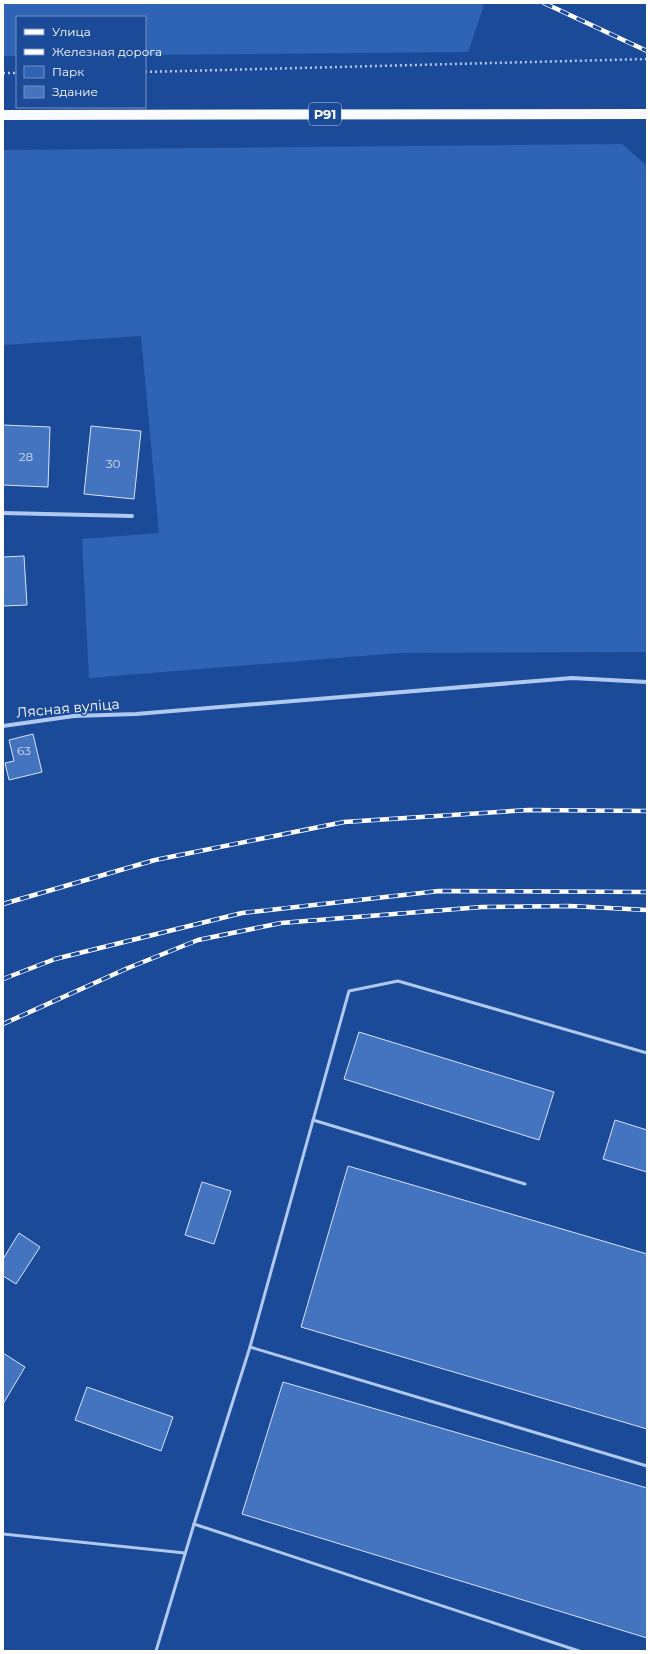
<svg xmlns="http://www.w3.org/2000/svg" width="650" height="1654" font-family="Montserrat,sans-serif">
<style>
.green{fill:#2f63b5}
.building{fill:#4473bf;stroke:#d7e5fb}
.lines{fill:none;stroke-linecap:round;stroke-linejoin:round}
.path{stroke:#b0c9f0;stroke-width:2.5;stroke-dasharray:2 3;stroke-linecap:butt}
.service{stroke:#b0c9f0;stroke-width:3}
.minor{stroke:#b0c9f0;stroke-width:4}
.primary{stroke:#f9fbff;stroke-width:10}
.rail-casing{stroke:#fff;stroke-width:4.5}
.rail{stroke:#1b4a98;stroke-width:3;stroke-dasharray:9;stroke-linecap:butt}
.labels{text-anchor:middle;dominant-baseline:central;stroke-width:3;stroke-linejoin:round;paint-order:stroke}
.number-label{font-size:12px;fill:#d0dcef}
.shield{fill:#1b4a98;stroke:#bbc9e0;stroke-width:1}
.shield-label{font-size:13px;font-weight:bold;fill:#fff}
.street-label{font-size:14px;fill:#fff;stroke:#1b4a98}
</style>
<rect width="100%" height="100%" fill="#1b4a98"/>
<g class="green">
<path d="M3 3H480L484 5 468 52 145 55V17H17V56H3Z"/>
<path d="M622 144 647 166V652L399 653 89 678 82 539 159 533 141 336 3 345V150Z"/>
</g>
<g class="building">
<path d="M3 425 50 427 48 487 3 485Z"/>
<path d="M91 426 141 431 134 499 84 494Z"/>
<path d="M24 556 27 605 3 606V557Z"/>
<path d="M33 734 42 772 9 780 5 763 14 761 9 740Z"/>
<path d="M359 1032 554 1092 539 1140 344 1079Z"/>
<path d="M615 1120 647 1130V1172L603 1159Z"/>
<path d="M348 1166 647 1254V1429L301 1327Z"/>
<path d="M202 1182 231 1191 214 1244 185 1235Z"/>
<path d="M19 1233 40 1247 16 1284 3 1276V1259Z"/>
<path d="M3 1353 25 1367 3 1404Z"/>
<path d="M283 1382 647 1488V1638L242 1514Z"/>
<path d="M87 1387 173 1417 161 1451 75 1420Z"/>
</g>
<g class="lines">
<g class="path">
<path d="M145 72 647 59"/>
<path d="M3 73H17"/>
</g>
<g class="service">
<path d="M313 1120 525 1184"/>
<path d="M250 1347 349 991 398 981 647 1053"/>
<path d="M194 1524 250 1347 647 1466"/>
<path d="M3 1534 185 1553"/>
<path d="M156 1651 194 1524 579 1651"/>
</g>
<g class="minor">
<path d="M3 513 132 516"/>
<path d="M3 726 74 716 136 714 572 678 647 682"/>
</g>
<path class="primary" d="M3 115 647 114"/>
<g class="rail-casing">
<g id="rail">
<path d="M544 3 647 51"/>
<path d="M3 904 155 860 344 822 529 810 647 811"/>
<path d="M3 979 55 959 242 913 439 891 647 892"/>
<path d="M3 1024 128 968 198 940 281 923 482 907 570 906 647 910"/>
</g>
</g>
<use href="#rail" class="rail"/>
</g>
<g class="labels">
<g class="number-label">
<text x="26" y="456">28</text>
<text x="113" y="463">30</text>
<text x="24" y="750">63</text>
</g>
<rect class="shield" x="309" y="103" width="32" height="22" rx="3"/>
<g class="shield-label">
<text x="325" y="114">Р91</text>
</g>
<g class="street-label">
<text transform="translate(68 708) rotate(-5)">Лясная вуліца</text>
</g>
</g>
<rect width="650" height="1654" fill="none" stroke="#ffffff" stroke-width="8"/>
<rect x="16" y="16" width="130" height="92" fill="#1b4a98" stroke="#7692c1"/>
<rect x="24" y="29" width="20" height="6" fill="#f9fbff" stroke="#7692c1"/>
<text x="52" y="36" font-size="12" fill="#ffffff">Улица</text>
<rect x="24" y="49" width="20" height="6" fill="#ffffff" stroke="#7692c1"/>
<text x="52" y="56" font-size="12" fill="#ffffff">Железная дорога</text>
<rect x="24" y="66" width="20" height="12" fill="#2f63b5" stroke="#7692c1"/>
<text x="52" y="76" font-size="12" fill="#ffffff">Парк</text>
<rect x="24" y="86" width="20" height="12" fill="#4473bf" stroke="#7692c1"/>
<text x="52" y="96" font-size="12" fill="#ffffff">Здание</text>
</svg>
